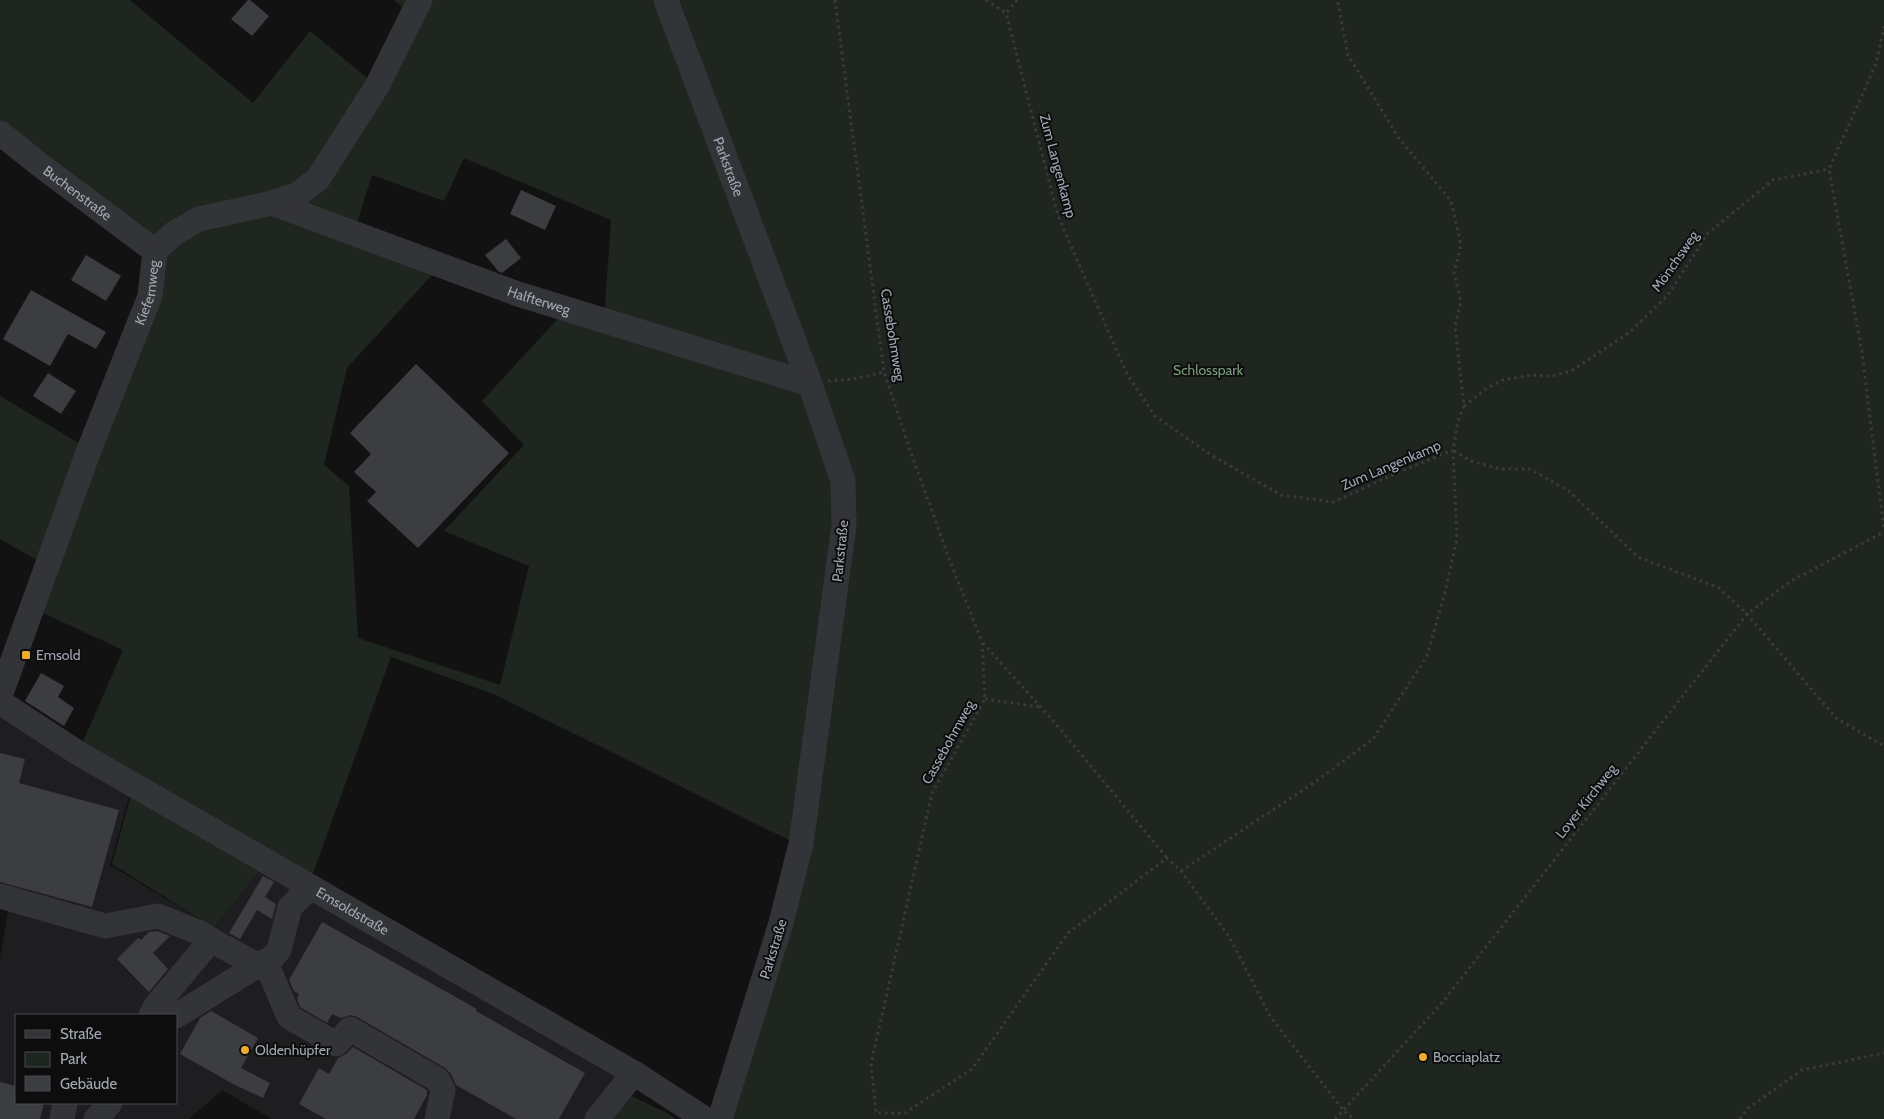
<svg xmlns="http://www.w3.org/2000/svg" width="1884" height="1119" font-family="Cabin,sans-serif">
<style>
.built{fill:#1e1e20;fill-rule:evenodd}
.green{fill:#1e261f;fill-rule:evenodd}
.building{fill:#3c3d40}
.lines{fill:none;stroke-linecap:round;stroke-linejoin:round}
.path{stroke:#393b3f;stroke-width:3;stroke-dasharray:2.5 4;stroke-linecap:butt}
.minor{stroke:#333438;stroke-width:25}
.poi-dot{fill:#efab2e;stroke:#0d0d0e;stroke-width:2}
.labels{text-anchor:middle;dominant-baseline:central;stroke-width:4;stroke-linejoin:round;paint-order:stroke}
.street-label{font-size:14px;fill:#a3a8b4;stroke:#0d0d0e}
.park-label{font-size:14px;fill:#7a9f7c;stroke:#0d0d0e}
.poi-label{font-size:14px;fill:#a3a8b4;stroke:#0d0d0e;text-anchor:start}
</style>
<rect width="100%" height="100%" fill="#121213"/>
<path class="built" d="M0 705 132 786 110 865 214 928 265 864 624 1072 614 1088 583 1119H272L222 1090 189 1119H0V958L9 906 0 904ZM16 1015H176V1103H16Z"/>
<g class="green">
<path d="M0 0H130L253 103 310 31 367 78 402 7 394 0H659L835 483 831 574 793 842 496 695 391 657 311 879 78 753 123 650 32 608 47 566 0 539V396L89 449 155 251 0 133ZM464 158 611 220 604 320 567 309 482 401 524 445 444 531 529 566 500 685 358 638 349 486 324 465 347 368 441 265 354 233 372 175 444 201Z"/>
<path d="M680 0H1884V1119H731L805 856 853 478Z"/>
<path d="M133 788 265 864 214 928 112 864Z"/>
<path d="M615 1088 667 1113 676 1119H583Z"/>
</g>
<g class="building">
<path d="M248 0H250L269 16 252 36 231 19Z"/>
<path d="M521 190 556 206 545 230 510 214Z"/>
<path d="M506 239 521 258 502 273 498 271 485 255Z"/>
<path d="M86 255 121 276 106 301 71 280Z"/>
<path d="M31 290 106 332 96 349 68 334 50 366 3 339Z"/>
<path d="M416 364 509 453 418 548 367 501 376 492 354 472 371 454 350 433Z"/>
<path d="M48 373 76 391 61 414 33 396Z"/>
<path d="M41 673 64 686 58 697 74 708 64 726 25 701Z"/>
<path d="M0 753 25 759 19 783 119 810 92 907 0 882Z"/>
<path d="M263 876 274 882 265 897 276 904 272 919 257 910 240 939 229 933Z"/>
<path d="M322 922 477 1009 476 1011 585 1073 559 1119H516L456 1085 451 1074 445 1068 357 1017 351 1015 341 1018 332 1014 327 1023 300 1007 297 999 299 994 294 991 289 980Z"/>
<path d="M157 931 170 936 153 953 168 969 149 992 117 959 138 938 141 940 149 932Z"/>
<path d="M211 1011 258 1038 241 1068 270 1083 263 1098 233 1084 180 1054 200 1018Z"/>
<path d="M353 1047 427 1090V1095L414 1119H326L299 1104 319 1068 329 1074 338 1058 346 1054Z"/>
<path d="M0 1082 16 1086V1103H44L40 1119H0Z"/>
</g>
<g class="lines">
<g class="path">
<path d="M835 0 884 372 910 450 950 561 982 642 985 699 932 793 871 1064 876 1113H905L972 1069 1068 933 1167 858 1181 871 1230 938 1270 1016 1344 1111 1354 1119"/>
<path d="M986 0 1006 13"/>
<path d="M1017 0 1006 13 1058 216 1127 374 1155 416 1211 455 1281 495 1334 502 1394 474 1453 450"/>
<path d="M1884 26 1876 64 1829 169 1862 353 1884 530"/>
<path d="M828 381 853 379 884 372"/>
<path d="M1464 406 1486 389 1503 380 1532 375 1552 376 1571 371 1630 332 1668 295 1708 233 1773 180 1829 169"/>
<path d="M1454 451 1471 461 1501 469H1530L1569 491 1638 557 1719 588 1747 614 1836 718 1884 746"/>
<path d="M983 643 1055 723 1167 858"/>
<path d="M985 699 1040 707"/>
<path d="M1181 871 1315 782 1373 739 1427 656 1445 592 1457 539 1453 450 1458 421 1464 406 1455 326 1461 301 1454 273 1461 245 1451 201 1398 137 1348 55 1338 3 1339 0"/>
<path d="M1335 1119 1442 1003 1747 614 1791 581 1884 532"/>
<path d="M1740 1119 1747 1109 1802 1070 1884 1053"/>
</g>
<g class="minor">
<path id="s1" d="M666 0 810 384 843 481 844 525 801 844 781 923 720 1119"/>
<path id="s2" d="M0 133 44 168 155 251"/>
<path id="s3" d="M272 203 518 294 810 384"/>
<path id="s4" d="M0 696 89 450 150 296 155 251 173 234 199 219 272 203 298 194 318 179 377 86 420 0"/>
<path id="s5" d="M0 702 78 753 634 1073 705 1119"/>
<path d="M0 896 105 926 158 916 200 933 211 940 270 972 289 1017 336 1044 350 1029 438 1080 443 1090 437 1119"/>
<path d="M151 1015 155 1007 211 940"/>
<path d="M176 1016 258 965 272 958 279 950 290 907 310 888"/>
<path d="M62 1119 65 1103"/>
<path d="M96 1119 110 1103"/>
<path d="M597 1119 634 1073"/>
</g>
</g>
<g class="poi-dot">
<rect x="21" y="650" width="10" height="10" rx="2.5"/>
<circle cx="245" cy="1050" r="5"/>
<circle cx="1423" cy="1057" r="5"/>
</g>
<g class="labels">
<g class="street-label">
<text stroke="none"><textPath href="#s1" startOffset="178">Parkstraße</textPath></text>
<text transform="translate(1058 166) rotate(75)">Zum Langenkamp</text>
<text stroke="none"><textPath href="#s2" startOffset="98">Buchenstraße</textPath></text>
<text transform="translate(1675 261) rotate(-55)">Mönchsweg</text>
<text stroke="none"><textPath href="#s4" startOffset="430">Kiefernweg</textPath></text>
<text stroke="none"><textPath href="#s3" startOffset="284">Halfterweg</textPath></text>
<text transform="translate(893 335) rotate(81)">Cassebohmweg</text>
<text transform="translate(1391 465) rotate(-23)">Zum Langenkamp</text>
<text transform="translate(840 551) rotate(-84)">Parkstraße</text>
<text transform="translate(948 742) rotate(-61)">Cassebohmweg</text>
<text transform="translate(1586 801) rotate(-52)">Loyer Kirchweg</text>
<text stroke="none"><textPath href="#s5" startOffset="410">Emsoldstraße</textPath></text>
<text transform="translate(773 949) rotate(-73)">Parkstraße</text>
</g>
<g class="park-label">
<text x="1208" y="370">Schlosspark</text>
</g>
<g class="poi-label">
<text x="36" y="655">Emsold</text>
<text x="255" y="1050">Oldenhüpfer</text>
<text x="1433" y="1057">Bocciaplatz</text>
</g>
</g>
<rect x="15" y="1014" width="162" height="90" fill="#0d0d0e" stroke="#494b50"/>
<rect x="25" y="1030" width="25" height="8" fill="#333438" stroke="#494b50"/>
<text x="60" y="1039" font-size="15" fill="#a3a8b4">Straße</text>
<rect x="25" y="1052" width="25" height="15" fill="#1e261f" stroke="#494b50"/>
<text x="60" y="1064" font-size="15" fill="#a3a8b4">Park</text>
<rect x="25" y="1076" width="25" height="15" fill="#3c3d40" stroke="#494b50"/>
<text x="60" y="1089" font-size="15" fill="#a3a8b4">Gebäude</text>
</svg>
